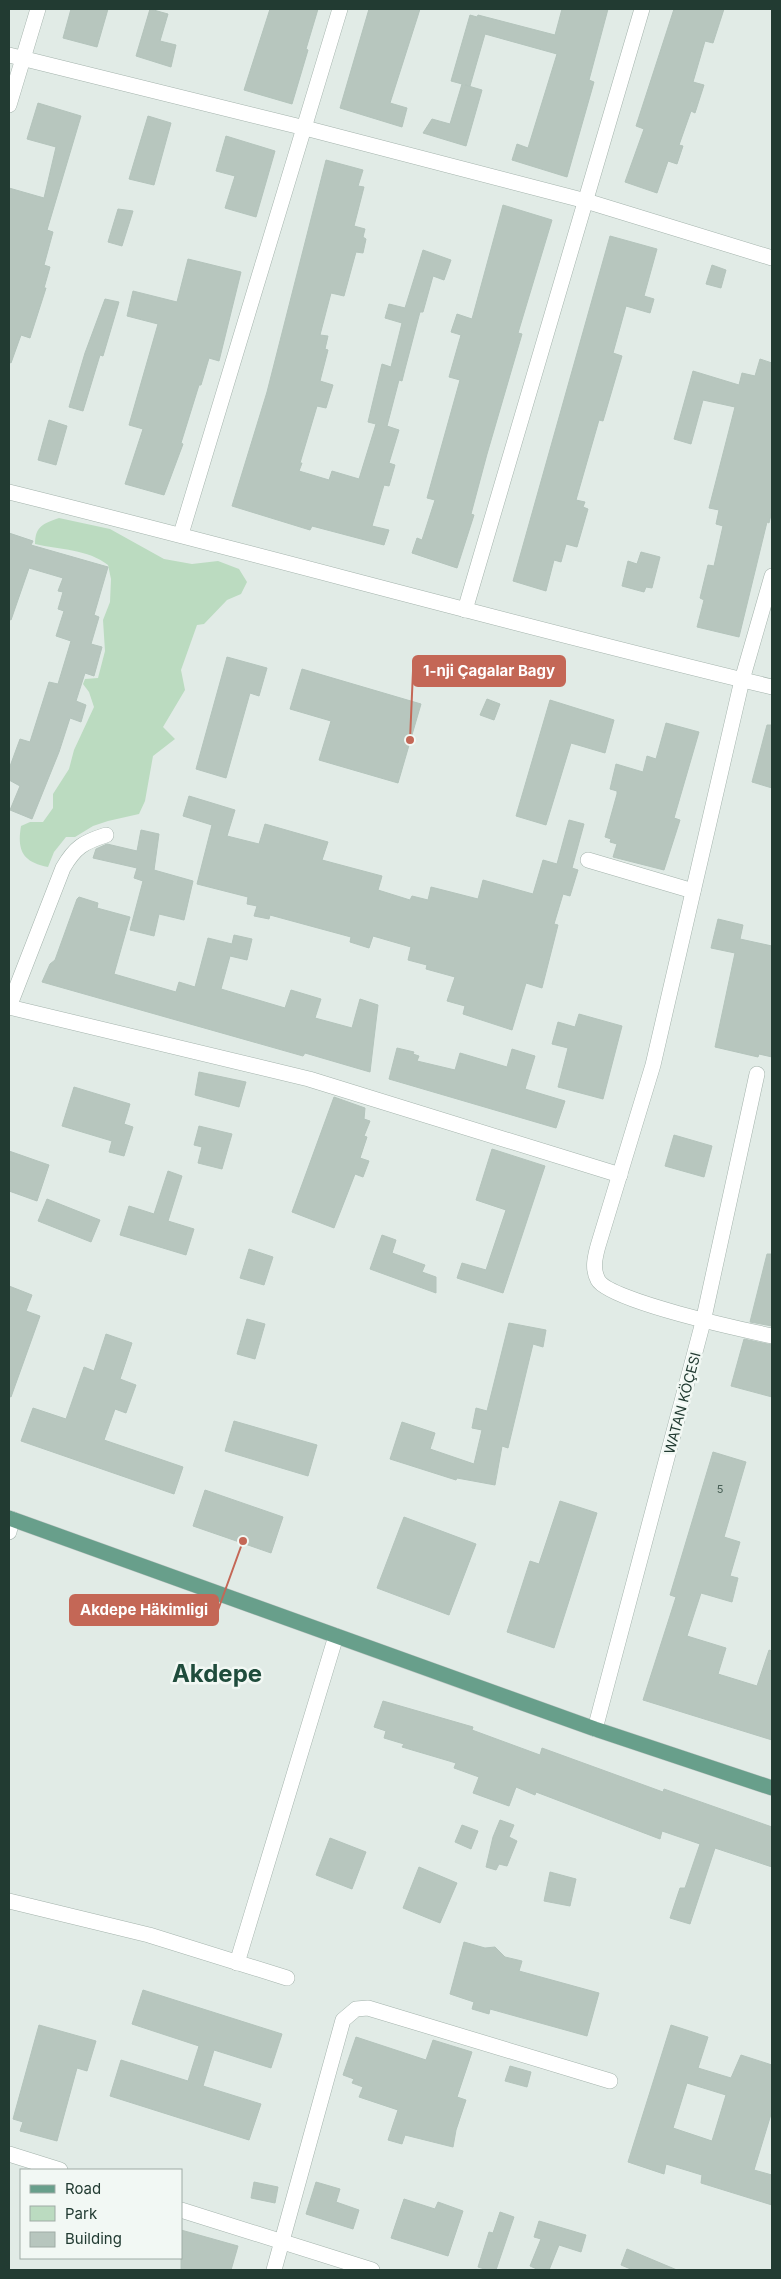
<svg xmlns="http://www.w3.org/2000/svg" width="781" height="2279" font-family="Inter,sans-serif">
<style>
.green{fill:#bbdbc0}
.building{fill:#b7c6be;stroke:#b4c4bc;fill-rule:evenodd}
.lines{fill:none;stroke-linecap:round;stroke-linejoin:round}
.minor-casing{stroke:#a4b3ac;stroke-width:16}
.major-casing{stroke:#c1c8c6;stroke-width:16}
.minor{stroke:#fff;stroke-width:15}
.major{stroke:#689f8b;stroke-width:15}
.labels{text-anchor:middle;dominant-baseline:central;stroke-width:5;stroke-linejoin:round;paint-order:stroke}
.number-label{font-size:11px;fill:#475e55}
.street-label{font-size:14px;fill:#223b32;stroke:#f2f8f4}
.town-label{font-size:24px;font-weight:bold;fill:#1f4c3c;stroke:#f2f8f4}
.leader{fill:none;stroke:#c46756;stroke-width:2}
.callout-dot{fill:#c46756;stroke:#f2f8f4;stroke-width:2}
.callout{fill:#c46756;stroke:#c46756;stroke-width:2}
.callout-label{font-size:15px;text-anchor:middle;font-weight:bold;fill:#fff}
</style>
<rect width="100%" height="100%" fill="#e1ebe6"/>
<path class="green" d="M59 518 110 529 164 559 192 564 218 561 239 569 247 582 241 594 227 600 204 624 197 625 181 670 185 690 163 727 175 739 153 756 145 801 139 814 108 821 93 826 75 837H66L54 852 48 867C22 862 17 850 21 826L30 822H43L53 808V794L69 769 74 750 94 707 89 692 83 684 85 679 98 678 105 651 103 620 110 602 111 579 108 565C88 549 60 550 35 544 35 526 43 524 59 518Z"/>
<g class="building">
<path d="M71 9H108L97 47 63 38Z"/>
<path d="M150 9 168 14 160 41 176 45 171 67 136 56Z"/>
<path d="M270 9H318L306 49 308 50 292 104 244 90Z"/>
<path d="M369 9H420L390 103 407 108 402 127 340 108Z"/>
<path d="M562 9H608L589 80 594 82 567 177 512 160 517 144 528 148 557 54 485 34 470 86 465 85 482 90 466 146 423 133 432 119 450 124 462 84 451 81 470 15 477 17 478 15 555 35Z"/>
<path d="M674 9H724L713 43 705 41 693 82 704 85 695 113 691 111 679 145 683 146 677 164 668 161 657 193 625 182 644 129 636 126Z"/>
<path d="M38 103 81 116 47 230 53 232 44 265 50 267 44 288H46L30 338 21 335 11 363 9 362V188L44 198 56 147 27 139Z"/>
<path d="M148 116 171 123 154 185 129 179Z"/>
<path d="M226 136 275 151 256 217 225 208 235 176 216 171Z"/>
<path d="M326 160 363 170 358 186 364 187 354 226 365 229 363 237 366 239 363 253 356 252 344 296 331 293 320 335 328 336 325 349 328 350 320 381 333 385 326 408 317 406 300 463H302L299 471 329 480 332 471 359 479 376 424 368 422 382 364 391 367 402 323 385 318 389 304 405 308 423 250 451 260 444 280 433 276 423 312H420L405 369 402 381 399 380 387 426 399 430 389 463 395 465 389 486 384 485 372 526 389 530 384 545 312 526 310 530 232 506 267 392Z"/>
<path d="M503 205 552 220 518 333 522 334 487 454 471 514 474 515 457 568 412 553 417 538 422 540 435 500 427 498 460 380 449 377 461 335 451 332 457 314 472 319Z"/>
<path d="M118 209 133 211 122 246 108 242Z"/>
<path d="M610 236 657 249 644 296 654 299 650 313 626 306 613 353 622 356 603 421 599 420 576 500 585 502 583 507 588 509 577 547 566 544 561 562 554 560 546 591 513 581Z"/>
<path d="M188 259 241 272 219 361 209 358 201 385H199L181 443 183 444 164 495 125 484 143 429 129 425 158 324 127 316 133 291 177 302Z"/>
<path d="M712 265 726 270 721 288 706 284Z"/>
<path d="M105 299 119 302 103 356 100 355 83 411 69 407 85 353Z"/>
<path d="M760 359 772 363V511L769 523 767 522 739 637 697 627 704 600 700 598 708 565 714 566 723 526 716 524 719 510 709 508 735 407 703 400 691 444 674 439 693 371 739 385 742 373 755 376Z"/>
<path d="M49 420 67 426 56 465 38 460Z"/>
<path d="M9 533 33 541 31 545 108 567 94 615 99 617 91 644 102 647 94 676 85 673 76 701 86 705 81 722 70 718 59 752 32 819 10 810 20 786 9 780V769L20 739 30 742 49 682 58 684 71 641 56 636 64 611 58 609 63 592 58 591 63 578 29 568 11 620 9 619Z"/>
<path d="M641 552 660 557 652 588 646 587 644 592 622 586 628 561 637 564Z"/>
<path d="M227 657 267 668 259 696 250 693 226 778 196 769Z"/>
<path d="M302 669 421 704 398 783 319 760 331 721 290 709Z"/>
<path d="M487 699 500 704 494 720 480 715Z"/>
<path d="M550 700 614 720 605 753 571 743 546 825 516 816Z"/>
<path d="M666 723 699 732 674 818 680 820 664 870 613 857 617 844 610 842 611 839 605 837 617 794V791L610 789 616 764 643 772 647 756 656 759Z"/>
<path d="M767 725H772V788L752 782Z"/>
<path d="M189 796 235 810 227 836 259 844 265 824 328 842 322 860 382 876 378 890 410 900 412 896 428 900 431 887 478 899 483 880 533 894 543 860 557 864 569 820 584 824 572 868 578 870 570 896 563 894 554 924 558 925 542 988 526 983 512 1030 463 1014 465 1006 447 1001 455 977 426 969 427 965 408 960 411 947 373 936 369 948 350 942 351 937 270 915 269 919 254 916 257 906 247 904 248 897 197 884 212 825 183 816Z"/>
<path d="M141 830 159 834 154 870 193 881 184 920 159 914 154 936 130 930 143 881 134 878 137 868 93 858 96 849 107 844 137 851Z"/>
<path d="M79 897 98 903 97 908 130 917 114 974 176 992 179 982 195 987 208 938 232 944 234 935 252 939 247 960 230 956 221 989 285 1008 291 990 321 999 315 1018 352 1028 360 999 378 1005 370 1072 305 1053 303 1056 42 982 50 964 55 960 77 899Z"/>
<path d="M718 919 743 925 740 939 772 946V1057L759 1054 758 1057 715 1047 735 953 711 948Z"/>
<path d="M579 1014 622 1026 603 1099 558 1087 568 1048 552 1044 558 1022 575 1027Z"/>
<path d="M397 1048 414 1052 413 1054 419 1056 417 1061 455 1070 460 1053 507 1067 512 1049 535 1056 525 1089 565 1101 556 1128 389 1079Z"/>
<path d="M199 1072 246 1082 239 1107 195 1095Z"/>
<path d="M74 1087 130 1104 124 1124 133 1127 124 1156 109 1152 112 1141 62 1126Z"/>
<path d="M334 1097 365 1108 364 1119 370 1121 364 1136 367 1137 360 1158 369 1161 363 1177 355 1174 334 1228 292 1212Z"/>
<path d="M199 1126 232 1134 222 1169 198 1163 202 1147 194 1145Z"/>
<path d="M674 1135 712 1146 704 1177 665 1166Z"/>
<path d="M492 1149 545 1166 503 1293 457 1278 462 1263 486 1270 506 1210 476 1200Z"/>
<path d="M9 1151 49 1165 37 1201 9 1191Z"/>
<path d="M168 1171 182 1176 168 1221 194 1229 186 1255 120 1235 129 1206 154 1214Z"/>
<path d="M47 1199 100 1220 91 1242 38 1221Z"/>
<path d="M382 1235 396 1240 392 1253 425 1265 422 1272 436 1277V1293L370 1269Z"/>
<path d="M249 1249 273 1257 264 1285 240 1278Z"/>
<path d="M767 1254H772V1326L750 1322Z"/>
<path d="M9 1286 32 1295 26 1311 40 1316 11 1397 9 1396Z"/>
<path d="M247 1319 265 1324 255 1359 237 1354Z"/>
<path d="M509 1323 546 1330 543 1347 533 1344 508 1448 502 1446 495 1485 457 1478 456 1480 390 1459 402 1422 435 1433 430 1449 474 1464 482 1430 472 1428 476 1408 487 1411Z"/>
<path d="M106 1334 132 1343 120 1379 136 1385 126 1413 115 1409 104 1440 183 1467 174 1494 21 1441 33 1408 66 1419 84 1367 94 1371Z"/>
<path d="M744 1339 772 1345V1397L731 1386Z"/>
<path d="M234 1421 317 1445 308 1476 225 1451Z"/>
<path d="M713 1452 746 1462 724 1537 740 1542 730 1576 738 1578 732 1602 701 1593 687 1636 726 1648 718 1674 757 1686 769 1650 772 1651V1740L643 1700 676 1597 670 1595Z"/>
<path d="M205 1490 283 1517 271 1553 193 1526Z"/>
<path d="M560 1501 597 1513 554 1648 507 1632 530 1561 539 1564Z"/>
<path d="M404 1517 476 1544 449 1615 377 1588Z"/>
<path d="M383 1701 473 1727 472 1730 540 1755 542 1748 663 1792 664 1789 772 1827V1867L715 1848 690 1924 670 1918 680 1888H685L700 1844 662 1831 660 1839 536 1792 535 1795 516 1787 509 1806 473 1793 479 1777 454 1768 456 1763 402 1747 404 1744 384 1738 386 1731 374 1727Z"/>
<path d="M500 1820 514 1825 509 1837 517 1841 507 1866 499 1864 496 1870 486 1867 493 1837Z"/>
<path d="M462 1825 478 1831 471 1849 455 1842Z"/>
<path d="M330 1838 366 1852 352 1889 316 1875Z"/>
<path d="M419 1867 457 1883 440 1923 403 1908Z"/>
<path d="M550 1872 576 1879 570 1906 544 1901Z"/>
<path d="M464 1942 485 1948 495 1947 505 1957 522 1961 519 1971 599 1993 587 2036 490 2009 489 2014 472 2009 474 2002 450 1994Z"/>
<path d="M143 1990 282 2034 271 2068 214 2050 203 2086 261 2104 249 2140 110 2096 121 2060 188 2081 199 2046 132 2024Z"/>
<path d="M39 2025 96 2041 87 2071 77 2068 57 2141 20 2131 23 2122 13 2119Z"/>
<path d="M671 2025 708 2037 698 2068 731 2078 741 2055 772 2065V2111L754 2170 772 2175V2205L701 2183 702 2175 666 2164 664 2174 628 2162ZM687 2083 726 2095 712 2141 673 2128Z"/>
<path d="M356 2037 426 2060 433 2040 472 2052 457 2097 466 2100 456 2130 453 2147 405 2135 402 2144 388 2140 398 2110 359 2097 363 2087 352 2083 354 2079 343 2075Z"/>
<path d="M510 2066 531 2072 527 2087 505 2081Z"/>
<path d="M254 2182 278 2187 275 2203 251 2198Z"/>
<path d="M316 2182 340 2189 336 2202 359 2210 353 2229 306 2214Z"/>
<path d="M404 2199 435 2209 438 2202 463 2211 448 2256 391 2238Z"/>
<path d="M500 2212 514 2217 496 2270H488L478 2267 489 2232 493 2233Z"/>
<path d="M539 2221 586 2235 581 2252 559 2245 549 2270H539L530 2266 541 2239 534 2237Z"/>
<path d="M181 2230 238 2246 231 2270H181Z"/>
<path d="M627 2249 677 2270H633L621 2265Z"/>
</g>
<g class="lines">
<g class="minor-casing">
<g id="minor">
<path d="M9 55 305 128 586 201 772 258"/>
<path d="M9 105 38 9"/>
<path d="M9 492C264 555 517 626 772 687"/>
<path d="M181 534 340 9"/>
<path d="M772 576 742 680 653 1065 598 1246C595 1257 592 1269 598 1280 609 1301 744 1330 772 1336"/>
<path d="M465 610 642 9"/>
<path d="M588 860 693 891"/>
<path d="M9 1007 309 1079 620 1175"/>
<path d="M9 1007 63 868C75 847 84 842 106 835"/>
<path d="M9 1532 12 1519"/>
<path d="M595 1729 703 1322 757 1074"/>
<path d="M9 1901 149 1935 287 1978"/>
<path d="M237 1963 336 1636"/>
<path d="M9 2154 60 2170"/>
<path d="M181 2210 372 2270"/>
<path d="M274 2270 343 2020 356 2009 368 2008 610 2081"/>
</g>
</g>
<g class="major-casing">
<path id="major" d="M9 1518 595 1729 772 1788"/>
</g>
<use href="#minor" class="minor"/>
<use href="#major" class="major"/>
</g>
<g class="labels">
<g class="number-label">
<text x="720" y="1489">5</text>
</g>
<g class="street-label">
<text transform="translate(682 1403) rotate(-75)">WATAN KÖÇESI</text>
</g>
<g class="town-label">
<text x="217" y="1673">Akdepe</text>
</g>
</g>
<path class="leader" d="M410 740L413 671M243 1541L218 1610"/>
<g class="callout-dot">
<circle cx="410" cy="740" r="5"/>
<circle cx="243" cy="1541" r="5"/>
</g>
<g class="callout">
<rect x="413" y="656" width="152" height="30" rx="5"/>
<rect x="70" y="1595" width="148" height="30" rx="5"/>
</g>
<g class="callout-label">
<text x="489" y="676">1-nji Çagalar Bagy</text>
<text x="144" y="1615">Akdepe Häkimligi</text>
</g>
<rect width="781" height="2279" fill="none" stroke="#223b32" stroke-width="20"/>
<rect x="20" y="2169" width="162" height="90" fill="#f2f8f4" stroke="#9faca6"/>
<rect x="30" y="2185" width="25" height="8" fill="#689f8b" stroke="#9faca6"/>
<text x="65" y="2194" font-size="15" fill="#223b32">Road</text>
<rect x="30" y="2206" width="25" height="15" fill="#bbdbc0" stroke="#9faca6"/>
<text x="65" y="2219" font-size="15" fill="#223b32">Park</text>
<rect x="30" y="2232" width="25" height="15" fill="#b7c6be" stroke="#9faca6"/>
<text x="65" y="2244" font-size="15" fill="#223b32">Building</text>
</svg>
